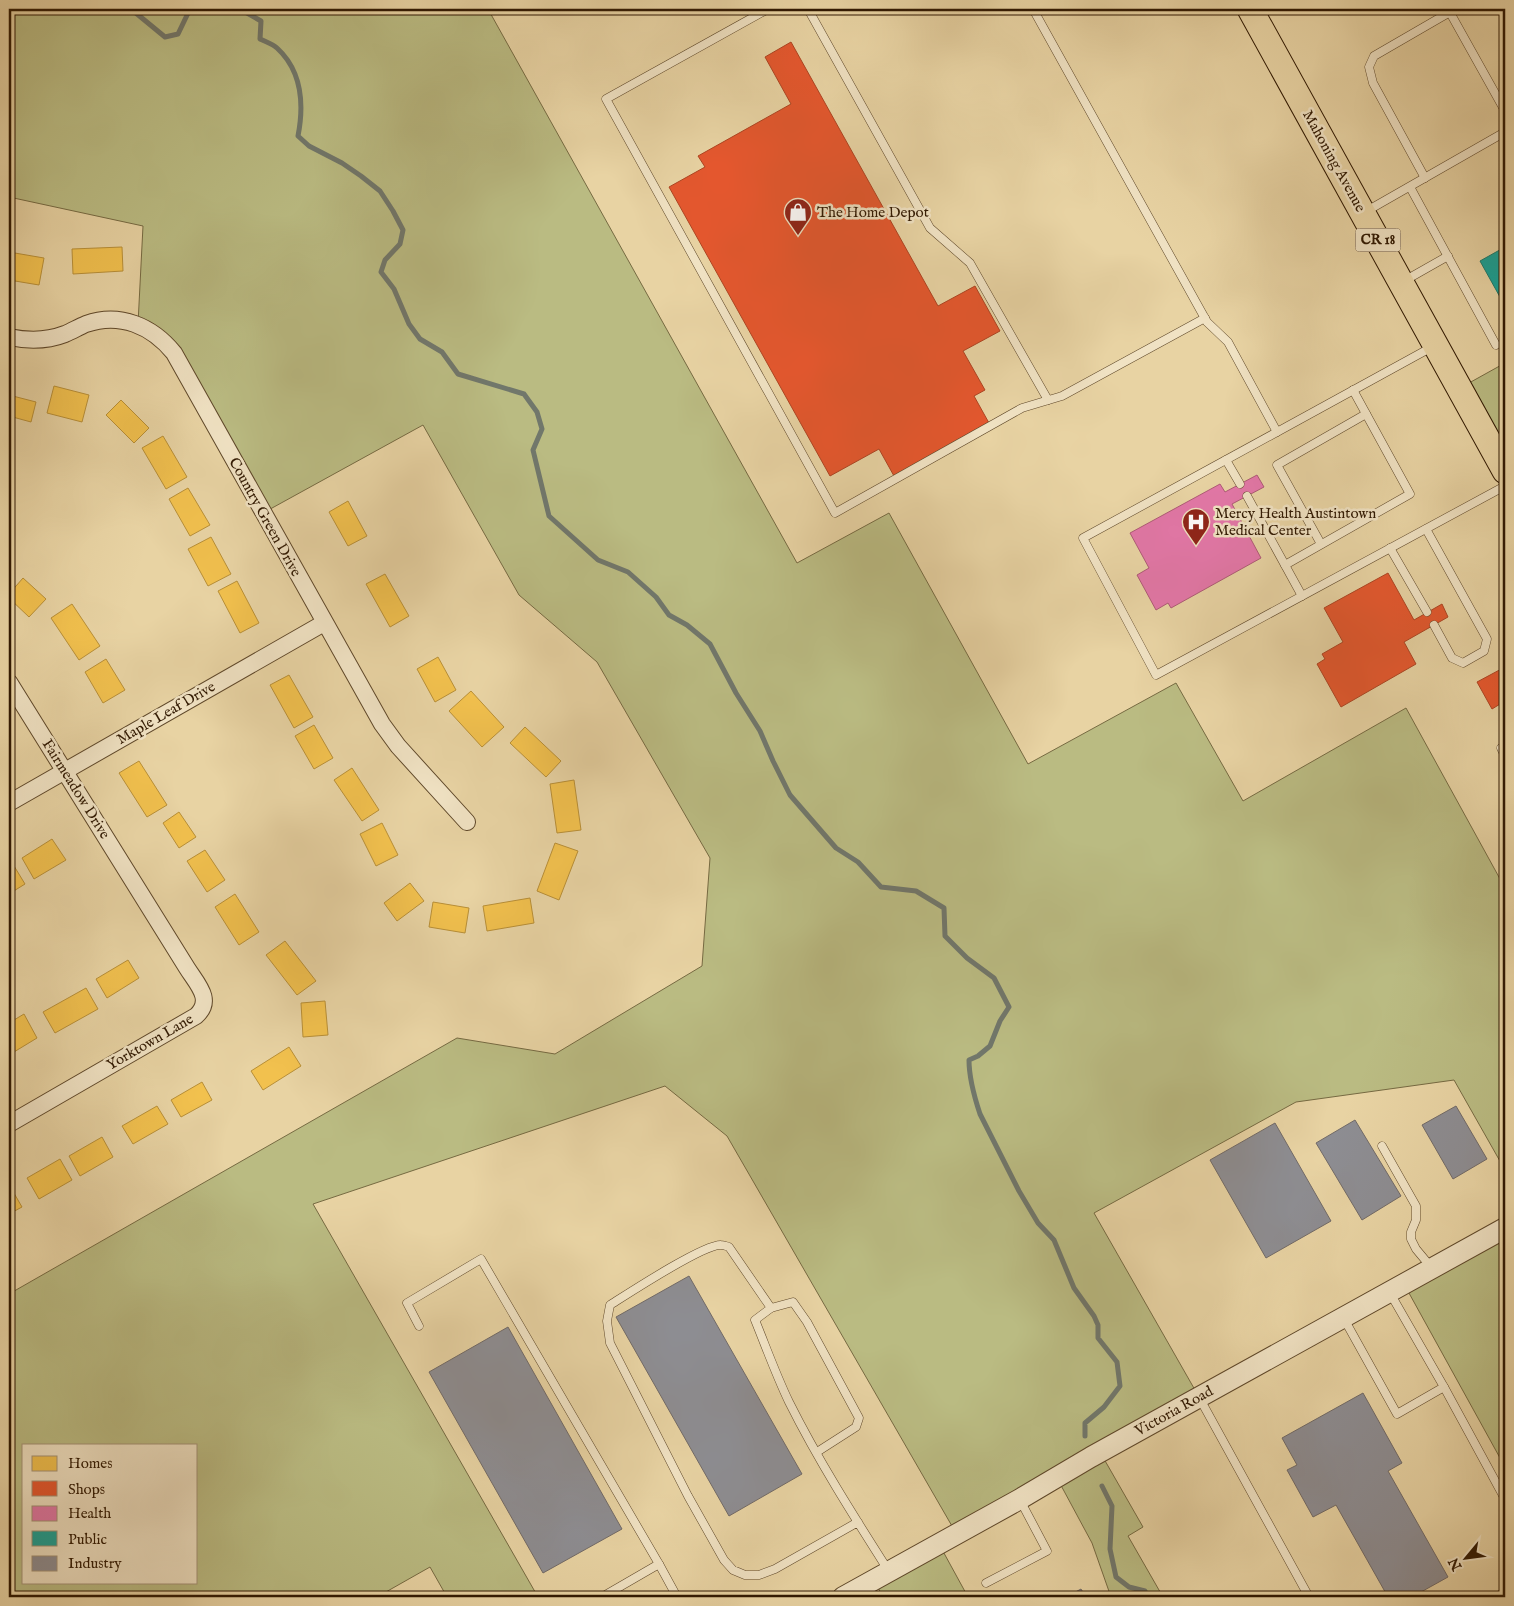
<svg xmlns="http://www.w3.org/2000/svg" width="1514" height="1606" font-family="'IM FELL English',serif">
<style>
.green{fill:#babb82;stroke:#766a42;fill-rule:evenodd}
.homes{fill:#f2c14e;stroke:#b88f37}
.shops{fill:#e4572e;stroke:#ae4421}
.health{fill:#e377a8;stroke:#ae5b76}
.public{fill:#17a398;stroke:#1f7a6b}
.industry{fill:#8d8d92;stroke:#716a67}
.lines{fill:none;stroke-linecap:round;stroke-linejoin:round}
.stream{stroke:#71776b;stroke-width:5}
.service-casing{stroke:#5f482a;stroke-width:9}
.minor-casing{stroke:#5f482a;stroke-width:18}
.tertiary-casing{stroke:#5f482a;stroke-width:22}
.primary-casing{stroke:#311902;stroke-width:27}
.service{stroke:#f0e2c3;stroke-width:8}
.minor{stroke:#f0e2c3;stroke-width:16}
.tertiary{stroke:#f0e2c3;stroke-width:20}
.primary{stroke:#e8d3a3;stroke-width:25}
.labels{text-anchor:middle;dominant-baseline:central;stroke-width:5;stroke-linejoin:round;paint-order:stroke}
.shield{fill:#f0e2c3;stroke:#6a553c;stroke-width:1}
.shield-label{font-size:14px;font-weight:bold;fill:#311902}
.street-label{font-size:15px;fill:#311902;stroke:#f0e2c3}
.poi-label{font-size:15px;fill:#311902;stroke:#f0e2c3;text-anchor:start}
</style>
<rect width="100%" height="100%" fill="#e8d3a3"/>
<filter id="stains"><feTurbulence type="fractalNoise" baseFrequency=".004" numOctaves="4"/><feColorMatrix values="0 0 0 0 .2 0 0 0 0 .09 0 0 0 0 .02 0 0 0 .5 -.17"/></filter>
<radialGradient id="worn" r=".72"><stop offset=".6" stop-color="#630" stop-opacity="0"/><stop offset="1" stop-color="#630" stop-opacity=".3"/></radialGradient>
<g class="green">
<path d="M9 9H488L797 563 889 513 1028 764 1176 683 1243 801 1406 708 1505 888V1170L1454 1080 1296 1102 1094 1213 1199 1397 1100 1452 1143 1527 1128 1536 1163 1597H1111L1092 1543 1057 1478 956 1533 727 1136 665 1086 313 1204 538 1597H447L430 1567 377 1597H9V1294L457 1038 555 1054 702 966 710 858 597 662 519 595 423 425 263 513 174 353 138 324 143 226 9 197ZM24 1445H196V1582H24Z"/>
<path d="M1505 363V471L1460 388Z"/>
<path d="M1505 1228V1467L1404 1284Z"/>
<path d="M939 1544 968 1597H883L874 1580Z"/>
</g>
<g class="homes">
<path d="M122 247 123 271 73 274 72 249Z"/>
<path d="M9 252 44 258 39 285 9 280Z"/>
<path d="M54 386 89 395 82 422 47 413Z"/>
<path d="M9 395 36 402 31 422 9 416Z"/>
<path d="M121 400 149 428 134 443 106 415Z"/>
<path d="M163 436 187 477 166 489 142 448Z"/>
<path d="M188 488 210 525 190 536 169 499Z"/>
<path d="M348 501 367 536 348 546 329 512Z"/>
<path d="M211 537 231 574 208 586 188 549Z"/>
<path d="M385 574 409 616 390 627 366 584Z"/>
<path d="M23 578 46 599 29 617 9 598V594Z"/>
<path d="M237 581 259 623 240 633 218 591Z"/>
<path d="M72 604 100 646 79 660 51 618Z"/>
<path d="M438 657 456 690 435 702 417 669Z"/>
<path d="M106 659 125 690 103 703 85 672Z"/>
<path d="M289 675 313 717 294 728 270 685Z"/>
<path d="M471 691 504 727 482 747 449 711Z"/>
<path d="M314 725 333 758 314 769 295 736Z"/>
<path d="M525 727 561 761 546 777 510 743Z"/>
<path d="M139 761 167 805 147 817 119 773Z"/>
<path d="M352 768 379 810 362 821 334 780Z"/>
<path d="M574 780 581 830 557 833 550 784Z"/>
<path d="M179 812 196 837 179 848 163 823Z"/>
<path d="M382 823 398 855 376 866 360 834Z"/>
<path d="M52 839 66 860 34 879 22 858Z"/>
<path d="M555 843 578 851 559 900 537 891Z"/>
<path d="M205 850 225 880 207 892 187 861Z"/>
<path d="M11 861 25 884 9 894V862Z"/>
<path d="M410 883 424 901 397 921 384 903Z"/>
<path d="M235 894 259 932 239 945 215 907Z"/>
<path d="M530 898 534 923 487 931 483 906Z"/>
<path d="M433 902 469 908 465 933 429 927Z"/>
<path d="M285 941 316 981 297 995 266 955Z"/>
<path d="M128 960 139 978 107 998 96 979Z"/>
<path d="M86 988 98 1009 55 1033 43 1012Z"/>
<path d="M325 1001 328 1035 303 1037 301 1003Z"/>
<path d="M24 1014 37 1038 9 1055V1023Z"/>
<path d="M289 1047 301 1066 263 1090 251 1071Z"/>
<path d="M202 1082 212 1100 181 1117 171 1100Z"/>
<path d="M157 1106 168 1124 133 1144 122 1126Z"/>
<path d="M102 1137 113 1157 80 1176 69 1156Z"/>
<path d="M60 1159 72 1180 39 1199 27 1178Z"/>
<path d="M11 1188 22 1207 9 1214V1189Z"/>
</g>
<g class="shops">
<path d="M791 42 938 306 975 286 1000 331 963 351 985 390 974 396 989 423 894 476 879 449 830 476 669 187 705 167 698 156 791 104 765 57Z"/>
<path d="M1388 573 1414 620 1442 604 1448 617 1404 642 1416 664 1341 707 1317 664 1325 659 1322 654 1343 642 1324 608Z"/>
<path d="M1505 667V701L1492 709 1477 682Z"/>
</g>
<path class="health" d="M1257 475 1264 487 1232 504 1261 558 1171 608 1168 603 1156 610 1137 575 1149 568 1130 533 1220 484 1225 492Z"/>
<path class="public" d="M1505 247V306L1480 261Z"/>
<g class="industry">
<path d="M1456 1106 1487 1159 1453 1179 1422 1125Z"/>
<path d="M1355 1120 1401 1196 1362 1220 1316 1143Z"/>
<path d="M1275 1123 1331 1221 1266 1258 1210 1160Z"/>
<path d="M689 1276 802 1474 729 1516 616 1317Z"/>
<path d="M508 1327 622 1529 543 1573 429 1372Z"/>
<path d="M1363 1393 1402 1463 1388 1471 1448 1577 1412 1597H1388L1336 1505 1313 1517 1287 1470 1297 1465 1282 1438Z"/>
<path d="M1081 1589 1086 1597H1066Z"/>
</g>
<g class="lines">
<g class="stream">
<path d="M131 9 165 37 178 34 190 9"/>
<path d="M240 9 261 21 260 39C266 42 273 44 277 48 302 71 304 105 298 136L309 146 342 163 361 176 380 191 393 211 403 230 400 244 385 260 381 272 394 289 409 324 420 339 442 352 458 374 524 394 537 412 542 429 533 450 549 516 598 560 628 572 656 597 669 615 687 625 710 644 736 693 760 731 773 761 790 795 836 848 858 862 881 887 916 891 944 908 945 936 967 958 994 978 1009 1007 1000 1021 990 1046 978 1056 969 1060C969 1079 974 1096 980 1114L1019 1191 1038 1223 1054 1240 1074 1288 1094 1316 1098 1325V1338L1117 1362 1120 1386 1104 1407 1085 1423V1436"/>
<path d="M1102 1486 1112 1506 1110 1549 1116 1577 1129 1587 1145 1591 1148 1597"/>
</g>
<g class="service-casing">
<g id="service">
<path d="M768 9 606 99 835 513 1022 408 1062 396 1205 318"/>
<path d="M808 9 930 228 970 263 1048 400"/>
<path d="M1033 9 1207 322 1228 342 1277 432 1432 347"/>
<path d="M1448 9 1505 111"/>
<path d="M1425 178 1373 83 1369 67 1374 56 1450 12"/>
<path d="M1410 187 1496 345"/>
<path d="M1365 212 1505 132"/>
<path d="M1404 281 1448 256"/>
<path d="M1277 432 1083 538 1156 675 1505 486"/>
<path d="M1226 460 1240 484"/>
<path d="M1247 496 1302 596"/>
<path d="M1426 529 1487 639 1484 651 1463 663 1452 658 1434 625"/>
<path d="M1321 544 1277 465 1366 414"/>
<path d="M1390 548 1427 612"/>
<path d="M1285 565 1410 494 1353 390"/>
<path d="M1505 746 1501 748 1505 756"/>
<path d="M1382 1146 1416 1206V1220L1411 1232V1239L1416 1249 1431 1267"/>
<path d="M771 1308 793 1302 807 1322 859 1418 856 1427 817 1452"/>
<path d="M1343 1317 1397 1414 1444 1387 1390 1293"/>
<path d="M419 1326 407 1303 481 1259 659 1564"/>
<path d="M1444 1387 1505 1499"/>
<path d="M1200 1399 1309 1597"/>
<path d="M858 1522 775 1569 759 1575H745L733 1570 724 1560 688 1496 610 1343 607 1321 610 1305C629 1293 704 1244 721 1245 724 1245 726 1246 729 1247L771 1308 755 1320C766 1347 776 1375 789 1402 818 1460 853 1515 888 1570"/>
<path d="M986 1583 1047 1551 1020 1500"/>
<path d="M602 1597 659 1564 677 1597"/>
<path d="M1496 1597 1505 1592"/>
</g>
</g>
<g class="minor-casing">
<g id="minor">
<path d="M9 337C28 341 47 341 65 334 72 331 79 327 86 324 120 312 152 326 174 353L382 724 398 746 467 822"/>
<path d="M9 682 187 968C197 984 214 1000 196 1016L9 1124"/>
<path d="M9 803 324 623"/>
</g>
</g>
<g class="tertiary-casing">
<path id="tertiary" d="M843 1597 1020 1499 1091 1457 1505 1228"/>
</g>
<g class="primary-casing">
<path id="primary" d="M1250 9 1505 471"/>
</g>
<use href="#service" class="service"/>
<use href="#minor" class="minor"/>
<use href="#tertiary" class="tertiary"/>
<use href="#primary" class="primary"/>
</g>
<defs>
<g id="shop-pin" transform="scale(1.4375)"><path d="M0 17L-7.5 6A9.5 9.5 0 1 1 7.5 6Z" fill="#8f2418" stroke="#f0e2c3"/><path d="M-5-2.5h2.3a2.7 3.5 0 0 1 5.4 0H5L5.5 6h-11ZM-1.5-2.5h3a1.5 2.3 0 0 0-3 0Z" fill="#fff"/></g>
<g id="hospital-pin" transform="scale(1.4375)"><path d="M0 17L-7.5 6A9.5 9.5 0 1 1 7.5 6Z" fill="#8f2418" stroke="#f0e2c3"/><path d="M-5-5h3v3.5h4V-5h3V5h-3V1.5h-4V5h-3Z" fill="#fff"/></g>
</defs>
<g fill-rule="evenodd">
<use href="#shop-pin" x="798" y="212"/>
<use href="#hospital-pin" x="1196" y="522"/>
</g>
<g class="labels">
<rect class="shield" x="1355.5" y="228.5" width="45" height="23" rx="4"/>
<g class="shield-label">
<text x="1378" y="240">CR 18</text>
</g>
<g class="street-label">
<text transform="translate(1334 161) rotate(61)">Mahoning Avenue</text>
<text transform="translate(265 517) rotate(61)">Country Green Drive</text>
<text transform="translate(166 713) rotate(-30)">Maple Leaf Drive</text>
<text transform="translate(76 789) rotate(58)">Fairmeadow Drive</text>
<text transform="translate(150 1042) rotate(-30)">Yorktown Lane</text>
<text transform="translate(1174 1411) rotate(-29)">Victoria Road</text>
</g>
<g class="poi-label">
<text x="817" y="212">The Home Depot</text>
<text x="1215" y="513">Mercy Health Austintown<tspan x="1215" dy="17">Medical Center</tspan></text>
</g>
</g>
<rect width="1514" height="1606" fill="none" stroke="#e8d3a3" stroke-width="30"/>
<rect x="10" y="10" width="1494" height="1586" fill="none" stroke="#311902" stroke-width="2.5"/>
<rect x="15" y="15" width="1484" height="1576" fill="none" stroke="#311902"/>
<rect x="22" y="1444" width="175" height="140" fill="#f0e2c3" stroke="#a49276"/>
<rect x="32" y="1456" width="25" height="15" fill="#f2c14e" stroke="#a49276"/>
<text x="68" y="1468" font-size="15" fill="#311902">Homes</text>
<rect x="32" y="1481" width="25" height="15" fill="#e4572e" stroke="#a49276"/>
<text x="68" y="1494" font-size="15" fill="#311902">Shops</text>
<rect x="32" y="1506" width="25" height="15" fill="#e377a8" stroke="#a49276"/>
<text x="68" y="1518" font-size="15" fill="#311902">Health</text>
<rect x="32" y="1531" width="25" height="15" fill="#17a398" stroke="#a49276"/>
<text x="68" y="1544" font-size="15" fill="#311902">Public</text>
<rect x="32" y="1556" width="25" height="15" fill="#8d8d92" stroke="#a49276"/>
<text x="68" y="1568" font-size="15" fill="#311902">Industry</text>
<g transform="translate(1466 1558) rotate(241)" stroke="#f0e2c3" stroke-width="4" paint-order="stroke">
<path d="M0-4L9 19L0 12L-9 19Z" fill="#311902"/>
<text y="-8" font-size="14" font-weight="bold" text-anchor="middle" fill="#311902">N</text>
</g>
<rect width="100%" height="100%" filter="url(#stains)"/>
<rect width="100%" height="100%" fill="url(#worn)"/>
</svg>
